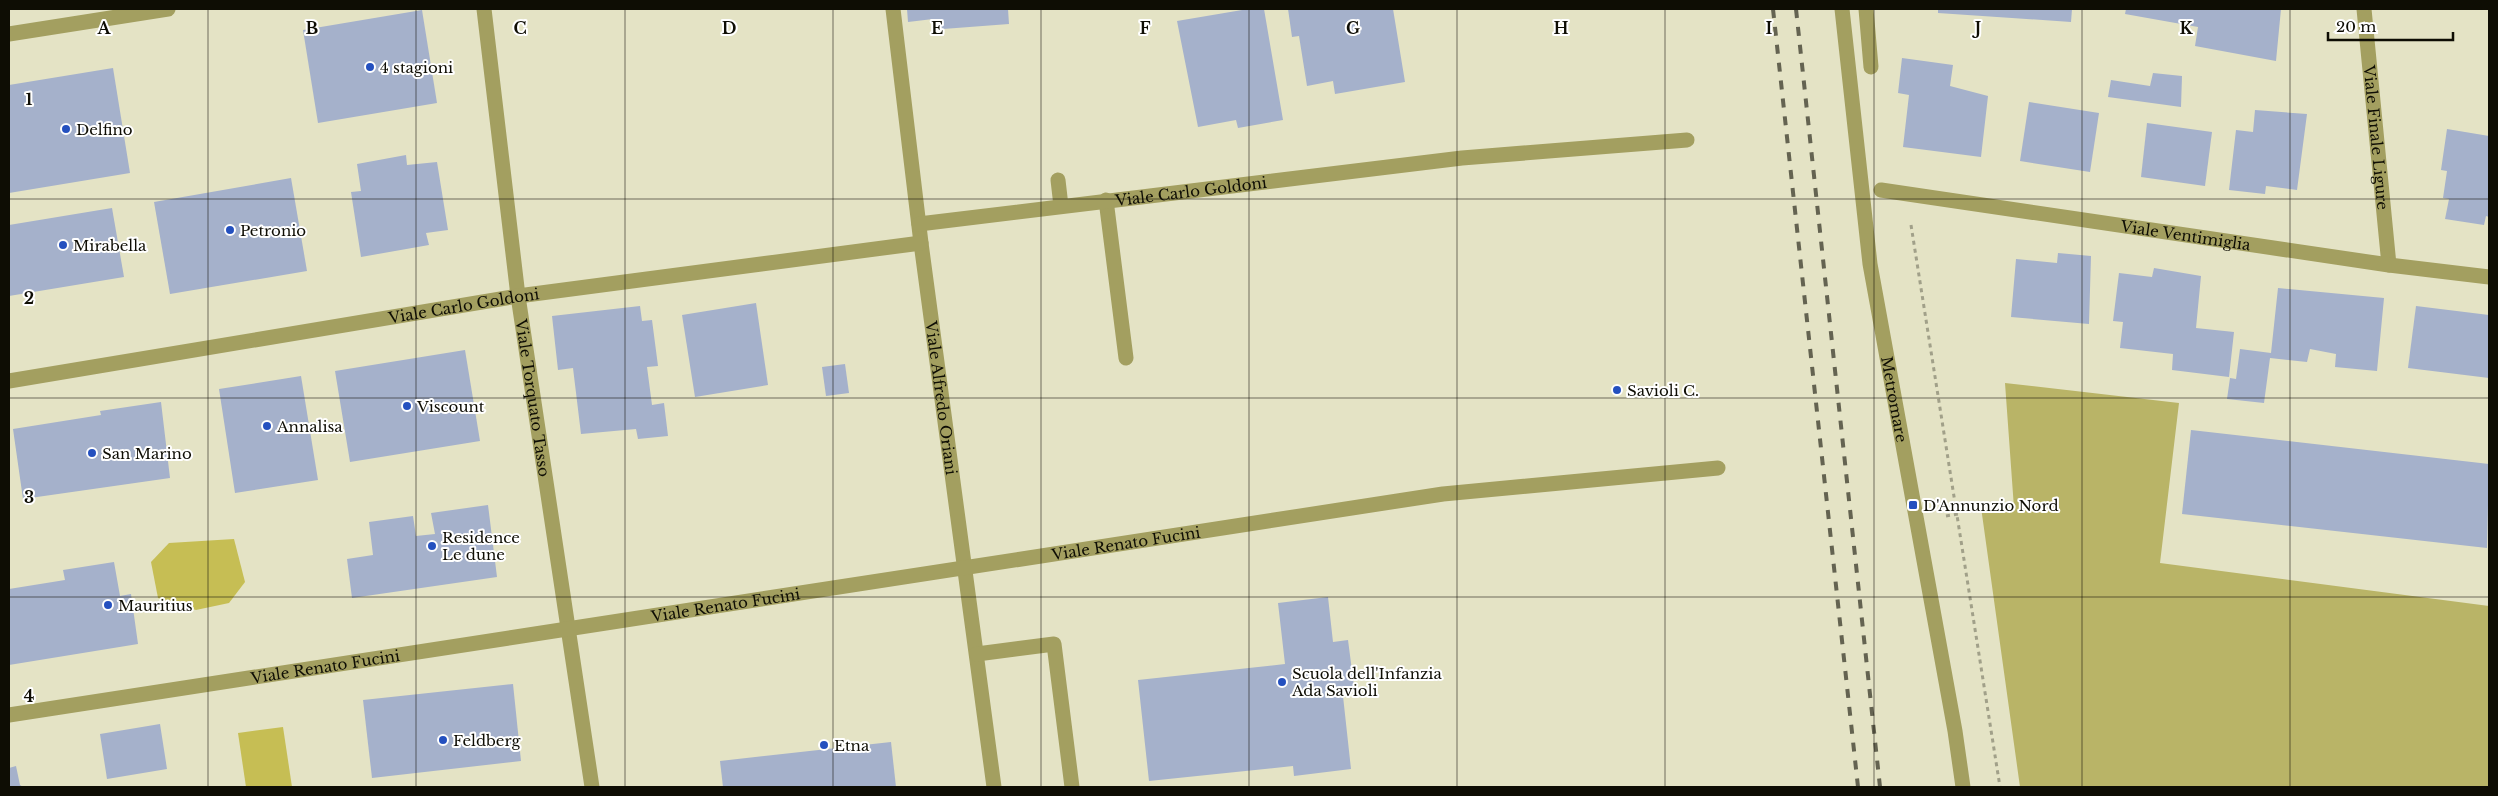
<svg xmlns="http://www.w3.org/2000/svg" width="2498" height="796" font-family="'Libre Baskerville',serif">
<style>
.green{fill:#b9b467}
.water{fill:#c6be54}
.building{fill:#a5b1cb}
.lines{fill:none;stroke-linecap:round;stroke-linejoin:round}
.path{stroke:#a1a089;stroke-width:3;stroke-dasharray:4 4;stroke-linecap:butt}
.minor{stroke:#a39f60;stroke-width:15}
.rail{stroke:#646351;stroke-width:4;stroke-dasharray:9 9;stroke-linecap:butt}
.grid{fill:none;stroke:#0e0d04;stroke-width:1;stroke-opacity:0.55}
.poi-dot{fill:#2450bf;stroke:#fff;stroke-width:2}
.labels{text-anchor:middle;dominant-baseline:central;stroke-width:4;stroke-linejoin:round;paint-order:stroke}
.poi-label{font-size:15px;fill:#0e0d04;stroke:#fff;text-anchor:start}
.street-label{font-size:15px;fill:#0e0d04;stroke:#fff}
.grid-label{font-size:16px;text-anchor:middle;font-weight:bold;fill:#0e0d04;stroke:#fff;stroke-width:4;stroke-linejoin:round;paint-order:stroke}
</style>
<rect width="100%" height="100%" fill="#e4e3c5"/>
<path class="green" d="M2005 383 2179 403 2160 563 2489 606V787H2020L1981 507 2014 508Z"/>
<g class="water">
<path d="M234 539 245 582 229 603 196 610 158 598 151 562 169 543Z"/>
<path d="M283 727 292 787H246L238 733Z"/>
</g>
<g class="building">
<path d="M907 9H1008L1009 24 943 29 933 19 908 22Z"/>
<path d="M1248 9H1264L1283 120 1238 128 1236 120 1198 127 1177 21Z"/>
<path d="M1288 9H1393L1405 82 1335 94 1333 81 1307 86 1299 36 1292 37Z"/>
<path d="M1938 9H2072L2071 22 1938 13Z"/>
<path d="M2126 9H2281L2276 61 2195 46 2198 27 2125 14Z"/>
<path d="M422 10 437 103 318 123 303 30Z"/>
<path d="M1902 58 1953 65 1950 86 1988 96 1981 157 1903 147 1909 95 1898 93Z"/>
<path d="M113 68 130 173 9 193V85Z"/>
<path d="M2153 73 2182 76 2181 107 2108 97 2111 80 2150 86Z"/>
<path d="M2029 102 2099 113 2090 172 2020 161Z"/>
<path d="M2255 110 2307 114 2297 190 2266 186 2265 194 2229 190 2236 130 2253 132Z"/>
<path d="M2147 123 2212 132 2205 186 2141 177Z"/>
<path d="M2447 129 2489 136V217L2486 216 2484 225 2445 219 2449 199 2443 198 2447 171 2441 170Z"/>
<path d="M406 155 407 165 437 162 448 230 426 233 429 245 361 257 351 192 361 191 357 164Z"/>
<path d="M291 178 307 271 170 294 154 202Z"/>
<path d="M112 208 124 277 9 296V225Z"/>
<path d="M2058 253 2091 256 2089 324 2011 317 2016 259 2057 263Z"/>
<path d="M2154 268 2201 276 2196 328 2234 332 2229 377 2172 370 2173 354 2120 348 2123 322 2113 321 2119 273 2152 277Z"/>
<path d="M2278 288 2384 298 2377 371 2335 367 2336 354 2310 349 2307 362 2270 358 2264 403 2227 399 2230 378 2236 379 2240 349 2271 353Z"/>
<path d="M756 303 768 385 695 397 682 315Z"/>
<path d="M640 306 642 321 652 320 658 366 647 367 652 405 664 403 668 436 638 439 636 429 581 434 573 368 558 370 552 316Z"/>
<path d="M2416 306 2489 315V378L2408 368Z"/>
<path d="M465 350 480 441 350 462 335 371Z"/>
<path d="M845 364 849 393 826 396 822 367Z"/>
<path d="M301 376 318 480 235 493 219 389Z"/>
<path d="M161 402 170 478 23 499 13 429 101 415 100 411Z"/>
<path d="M2191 430 2489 464 2487 548 2182 514Z"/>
<path d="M488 505 497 577 352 598 347 559 373 555 369 522 413 516 416 536 435 534 431 513Z"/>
<path d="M114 562 120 596 131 594 138 644 9 665V589L65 580 63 570Z"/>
<path d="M1328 597 1333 642 1348 640 1354 686 1342 687 1351 769 1294 776 1293 766 1149 781 1138 680 1285 664 1278 603Z"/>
<path d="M513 684 521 761 372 778 363 700Z"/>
<path d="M160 724 167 769 107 779 100 734Z"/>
<path d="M891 742 896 787H723L720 761Z"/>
<path d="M16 766 20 785 23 787H9V768Z"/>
</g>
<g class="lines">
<g class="path">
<path d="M1911 225 2000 787"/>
<path d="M1946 516 1958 514"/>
</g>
<g class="minor">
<path id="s1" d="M484 9 518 296 592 787"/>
<path id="s2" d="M893 9 921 243 994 787"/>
<path id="s3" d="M1842 9 1870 264 1955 731 1963 787"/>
<path d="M1866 9 1871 67"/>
<path id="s4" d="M2364 9 2389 265"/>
<path d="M9 34 168 9"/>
<path d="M1058 180 1061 206"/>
<path id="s5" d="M1881 190 2389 265 2489 277"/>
<path d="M1106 200 1126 358"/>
<path id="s6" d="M919 224 1462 158 1687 140"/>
<path id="s7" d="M9 381 518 296 921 243"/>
<path d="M977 654 1054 644 1072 787"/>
<path id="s8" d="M9 715 1443 494 1718 468"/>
</g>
<g class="rail">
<path d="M1773 9 1858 787"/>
<path d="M1796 9 1880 787"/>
</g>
</g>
<path class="grid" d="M208 9V787M416 9V787M625 9V787M833 9V787M1041 9V787M1249 9V787M1457 9V787M1665 9V787M1874 9V787M2082 9V787M2290 9V787M9 199H2489M9 398H2489M9 597H2489"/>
<g class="poi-dot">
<circle cx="370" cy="67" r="5"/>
<circle cx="66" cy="129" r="5"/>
<circle cx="230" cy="230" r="5"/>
<circle cx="63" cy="245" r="5"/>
<circle cx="1617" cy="390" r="5"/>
<circle cx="407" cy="406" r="5"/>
<circle cx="267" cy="426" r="5"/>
<circle cx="92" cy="453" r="5"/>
<rect x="1908" y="500" width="10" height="10" rx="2.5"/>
<circle cx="432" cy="546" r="5"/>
<circle cx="108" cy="605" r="5"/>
<circle cx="1282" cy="682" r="5"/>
<circle cx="443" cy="740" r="5"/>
<circle cx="824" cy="745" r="5"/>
</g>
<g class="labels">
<g class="poi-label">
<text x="380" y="67">4 stagioni</text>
<text x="76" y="129">Delfino</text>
<text x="240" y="230">Petronio</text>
<text x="73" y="245">Mirabella</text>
<text x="1627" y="390">Savioli C.</text>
<text x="417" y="406">Viscount</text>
<text x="277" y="426">Annalisa</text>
<text x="102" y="453">San Marino</text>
<text x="1923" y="505">D'Annunzio Nord</text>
<text x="442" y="537">Residence<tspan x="442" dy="17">Le dune</tspan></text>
<text x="118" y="605">Mauritius</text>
<text x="1292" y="673">Scuola dell'Infanzia<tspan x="1292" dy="17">Ada Savioli</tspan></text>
<text x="453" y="740">Feldberg</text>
<text x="834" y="745">Etna</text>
</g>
<g class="street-label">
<text stroke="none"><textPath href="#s4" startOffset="129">Viale Finale Ligure</textPath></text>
<text stroke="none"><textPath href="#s6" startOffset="274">Viale Carlo Goldoni</textPath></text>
<text stroke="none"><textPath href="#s5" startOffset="308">Viale Ventimiglia</textPath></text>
<text stroke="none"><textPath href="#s7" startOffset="461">Viale Carlo Goldoni</textPath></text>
<text stroke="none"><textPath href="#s2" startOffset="392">Viale Alfredo Oriani</textPath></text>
<text stroke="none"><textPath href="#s1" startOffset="392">Viale Torquato Tasso</textPath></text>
<text stroke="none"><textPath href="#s3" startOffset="394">Metromare</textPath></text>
<text stroke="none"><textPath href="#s8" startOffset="1130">Viale Renato Fucini</textPath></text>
<text stroke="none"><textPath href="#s8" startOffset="725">Viale Renato Fucini</textPath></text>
<text stroke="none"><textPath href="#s8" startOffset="320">Viale Renato Fucini</textPath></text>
</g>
</g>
<g class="grid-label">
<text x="104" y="34">A</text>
<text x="312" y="34">B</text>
<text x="520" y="34">C</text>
<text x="729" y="34">D</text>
<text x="937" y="34">E</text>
<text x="1145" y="34">F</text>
<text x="1353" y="34">G</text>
<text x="1561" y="34">H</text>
<text x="1769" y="34">I</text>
<text x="1978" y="34">J</text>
<text x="2186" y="34">K</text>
<text x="29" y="105">1</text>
<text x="29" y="304">2</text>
<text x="29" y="503">3</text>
<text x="29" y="702">4</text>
</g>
<rect width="2498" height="796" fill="none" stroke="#0e0d04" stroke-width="20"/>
<path d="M2328 32v8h125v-8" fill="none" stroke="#0e0d04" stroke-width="2.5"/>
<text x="2336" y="32" font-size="15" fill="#0e0d04" stroke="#ffffff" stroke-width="4" paint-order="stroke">20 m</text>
</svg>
